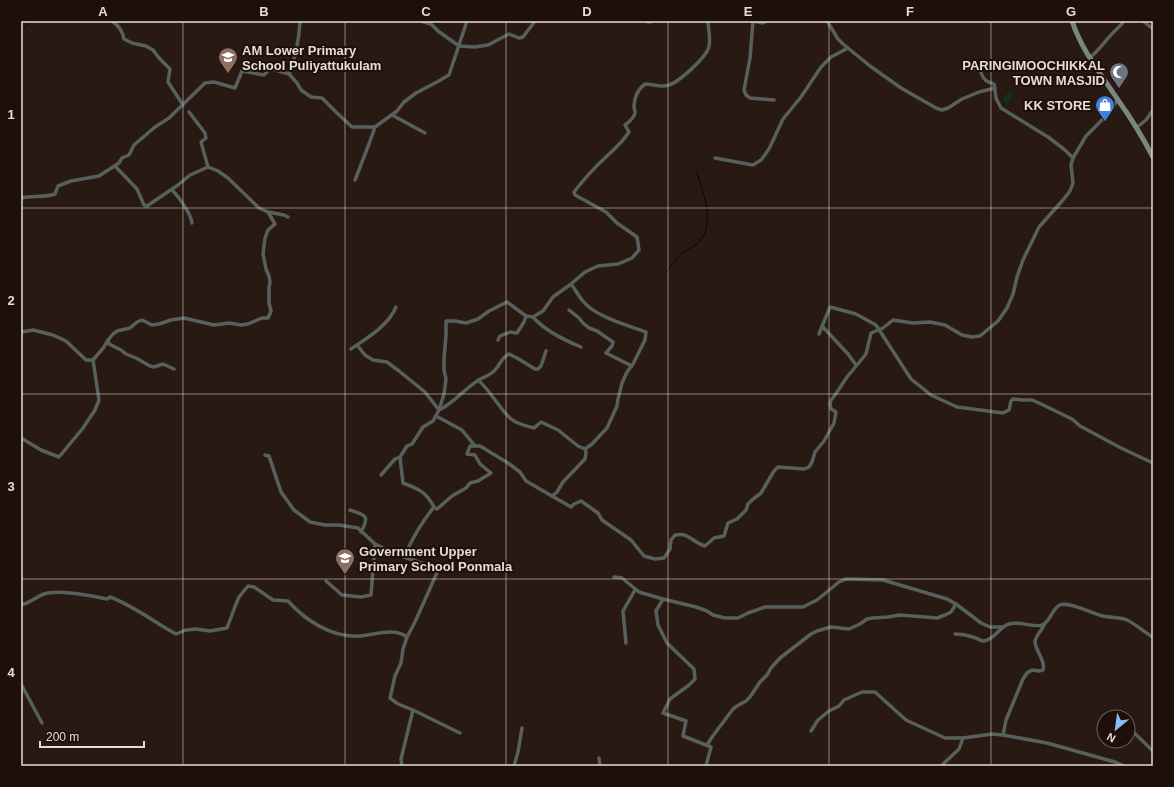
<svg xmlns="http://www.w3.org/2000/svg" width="1174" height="787" font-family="Arial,sans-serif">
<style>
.green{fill:#10311e}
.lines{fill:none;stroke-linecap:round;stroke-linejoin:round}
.stream{stroke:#000c12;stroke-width:1}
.minor{stroke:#58605d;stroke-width:3.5}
.secondary{stroke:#798781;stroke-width:5}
.grid{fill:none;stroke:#e6dbd6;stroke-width:1;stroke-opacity:0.55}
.labels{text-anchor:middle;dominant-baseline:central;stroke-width:4;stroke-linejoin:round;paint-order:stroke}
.poi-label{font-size:13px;font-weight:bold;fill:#e6dbd6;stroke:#1e1009;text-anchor:start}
.neatline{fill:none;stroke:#e6dbd6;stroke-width:1.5}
.grid-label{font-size:13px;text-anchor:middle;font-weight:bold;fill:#e6dbd6}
</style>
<rect width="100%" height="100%" fill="#281912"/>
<path class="green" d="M1008 92 1012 93 1011 100H1009L1007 108 1003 98 1006 95Z"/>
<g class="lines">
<g class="stream">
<path d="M21 30 33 21"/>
<path d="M665 273C671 267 676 258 683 252 688 249 696 246 699 242 716 224 703 191 696 170"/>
</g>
<g class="minor">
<path d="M112 21C119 26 123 31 124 39L132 43 146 46 153 50 159 58 170 69 168 82 183 105"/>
<path d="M421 21 431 24 438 31 459 46 475 47 488 45 509 34 519 38 523 37 535 21"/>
<path d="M645 21 649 22 653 21"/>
<path d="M753 21 750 58 744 90 746 95 750 98 774 100"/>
<path d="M753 21 763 23 767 21"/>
<path d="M827 21 838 39 843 44 870 66 901 88 936 108 942 110 948 108 962 99 979 92 995 88"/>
<path d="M1143 21 1153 29"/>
<path d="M1089 58C1099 51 1103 43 1111 35 1115 30 1120 27 1124 21"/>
<path d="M974 69H979C981 71 981 73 982 75 984 81 989 82 994 84L996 98 1001 108 1048 137 1065 150 1073 158"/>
<path d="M289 74C296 57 299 40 300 21"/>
<path d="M189 112 205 133 206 138 201 142 208 167"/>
<path d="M392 115 425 133"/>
<path d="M1136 128 1146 120 1153 110"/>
<path d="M715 158 753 165 761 160 769 149 783 119 801 97 821 67 831 57 848 48"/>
<path d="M115 166 137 189 144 205 147 206 178 185 190 175 208 167 218 171 228 178 259 208 268 212 275 224 268 230 265 238 263 254 266 269 269 276 270 282 269 288V303L271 311 268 318H262L248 324 241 325 229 323 214 325 184 318 171 320 159 324 152 325 142 320 137 322 130 328 117 331 113 334 108 340 109 344 121 350 126 354 136 358 150 366 154 367 163 364 174 369"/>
<path d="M355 180 369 144 375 127"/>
<path d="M172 190C179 197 191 214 192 223"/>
<path d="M21 198C32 195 44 198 55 194L58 186 71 181 99 176 119 163 122 158 129 155 134 145 155 127 169 118 205 83 214 82 235 88 242 71 264 75 268 71 272 69 289 74 297 83 301 90 311 97 322 98 337 113 352 127H375L397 111 404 102 416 93 437 82 449 75 467 21"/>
<path d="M268 212 284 215 288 217"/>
<path d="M571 284C575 289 578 295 582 300 595 317 627 325 646 332L645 340 633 364 627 372 622 383 618 399 617 406 607 428 592 444 585 449 586 452 585 459 563 482 557 492 552 496 571 507 574 504 581 501 598 513 602 520 631 540 644 556 655 559 664 558 670 549 671 540 675 535C690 532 691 542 705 546L714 538 724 536 728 523 737 519 746 510 748 504 752 500 761 493 774 471 778 467 804 469 809 467 812 462 815 452 824 441 834 423 836 412 831 409 830 404 831 400 835 395 847 377 866 354 871 333 883 328 893 320 913 323 930 322 945 325 962 335 972 337 980 336 998 321 1007 308 1013 294 1017 277 1023 260 1039 227 1063 200 1070 191 1073 183 1071 165 1073 158 1086 136 1109 113 1118 99"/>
<path d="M569 310 579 318 583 323 589 328 597 331 613 342 612 346 606 353 632 366"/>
<path d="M533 317C545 331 564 340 581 347"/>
<path d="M822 326 848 354 856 365"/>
<path d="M21 332 33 330 53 335 66 341 86 360H93L104 347 108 340"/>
<path d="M819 334 830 307 856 314 876 325 911 379 931 395 957 407 1003 413 1009 410 1011 401 1013 399 1022 400H1032L1039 403 1072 419 1080 426 1121 448 1153 463"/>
<path d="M498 340 500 336 510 332 517 333 524 322 526 316"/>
<path d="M357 345 365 355 373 360 387 362 399 371 425 392 439 410C453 404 465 388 479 380 484 377 491 375 495 370 501 364 500 359 509 354L517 358 535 369H538L541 366 546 351"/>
<path d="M351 349C367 338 388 326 396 307"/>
<path d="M478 380C491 391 498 407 511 419 517 424 526 426 534 428L541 422 558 430 578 446 585 449"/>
<path d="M436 416 462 430 475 446"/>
<path d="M21 438 41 450 59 457 83 428 95 410 99 400 93 360"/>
<path d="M265 455 269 456 281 492 294 510 310 522 325 525H339L358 528 375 544 383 548 404 557"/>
<path d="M381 475 395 459 400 457"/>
<path d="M552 496 526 481 520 472 508 463 480 446H470L467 454 475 455 480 464 491 473 478 481 470 483 466 488 452 496 437 509 434 507C426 492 419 489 403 483L400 457 407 446 412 444 423 427 433 421 439 410 444 394 446 379 444 370V359L446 335V321H455L466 323 478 319 489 311 507 302 526 316 533 317 543 311 553 297 571 284 585 272 598 266 618 264 632 258 639 250 637 237 617 223 606 212 575 195 574 192C584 179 596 166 608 155 616 148 623 141 629 132L625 125C629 122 634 118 635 113 635 108 634 111 634 106 634 98 638 89 645 84 653 84 661 88 669 85 679 82 708 56 709 46 711 39 708 29 708 21"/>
<path d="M350 510C366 516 370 515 361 532"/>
<path d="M614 577 622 578 639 592 663 599 696 607 707 611 713 615 725 618H738L748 613 765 607H803L817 600 839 582 846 579 883 580 947 599 956 604 951 612 945 615 937 618 900 615 888 617 873 618 867 619 860 624 849 629 831 627 817 631 811 634 780 658 771 668 767 675 760 682 750 697 746 701 737 706 733 709 712 737 707 745"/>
<path d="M326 581 342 595 361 597 371 595 375 544"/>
<path d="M663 599 656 611 658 625 667 643 694 669 695 679 689 685 670 699 663 713 686 721 683 736 711 747 706 766"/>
<path d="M956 604 981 623 990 627H1002"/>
<path d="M21 605C30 603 36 597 44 594 58 589 93 596 107 599L110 597C134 606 154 622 176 634L186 630 196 629 210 631 227 628 236 604 239 597 248 586 254 587 273 600 288 601C305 620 332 638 359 636 374 635 394 627 407 637"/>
<path d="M955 634C961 634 967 635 973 637 977 638 980 641 984 641 995 639 999 627 1009 624 1020 621 1035 628 1042 625 1051 622 1051 609 1060 605 1069 601 1093 614 1103 616 1111 618 1121 617 1127 620 1137 625 1144 632 1153 637"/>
<path d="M626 643 623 611 635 590"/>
<path d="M21 684 42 723"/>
<path d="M413 710 460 733"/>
<path d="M1128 727 1153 751"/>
<path d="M811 731 818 720 829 711 839 706 844 700 862 692H875L906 720 945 738H963"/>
<path d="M1003 735 1006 720 1023 679 1027 673 1032 670 1039 671 1043 670C1046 661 1036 652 1035 642 1035 637 1042 630 1044 625"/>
<path d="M599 758 600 766"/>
<path d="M402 766 401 759 413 710 398 704 390 698 395 676 401 663 403 649 407 637 415 622 440 566 427 565 404 557C412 539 421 523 434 507"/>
<path d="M514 766 518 752 522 728"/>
<path d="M941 766 959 749 963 738 992 734 1003 735 1047 743 1115 762 1124 766"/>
</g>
<path class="secondary" d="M1072 21C1082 51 1101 74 1118 100 1131 118 1143 138 1153 157"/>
</g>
<path class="grid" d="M183 21V766M345 21V766M506 21V766M668 21V766M829 21V766M991 21V766M21 208H1153M21 394H1153M21 579H1153"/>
<defs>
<g id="school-pin" transform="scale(1)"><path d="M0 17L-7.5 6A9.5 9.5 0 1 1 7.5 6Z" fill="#8d6e63" stroke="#1e1009"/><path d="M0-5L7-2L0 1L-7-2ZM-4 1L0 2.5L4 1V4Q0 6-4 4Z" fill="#fff"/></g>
<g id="mosque-pin" transform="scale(1)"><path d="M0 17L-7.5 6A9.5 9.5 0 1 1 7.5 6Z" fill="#6b7280" stroke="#1e1009"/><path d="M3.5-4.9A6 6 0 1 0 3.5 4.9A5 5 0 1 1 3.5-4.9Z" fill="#fff"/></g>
<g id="shop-pin" transform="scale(1)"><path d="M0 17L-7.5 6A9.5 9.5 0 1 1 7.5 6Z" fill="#3f7fe0" stroke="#1e1009"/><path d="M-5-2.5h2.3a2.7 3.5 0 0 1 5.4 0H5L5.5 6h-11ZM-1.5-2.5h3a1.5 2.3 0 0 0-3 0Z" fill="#fff"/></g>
</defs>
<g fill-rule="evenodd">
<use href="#school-pin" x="228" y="57"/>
<use href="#mosque-pin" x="1119" y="72"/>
<use href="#shop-pin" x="1105" y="105"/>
<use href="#school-pin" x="345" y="558"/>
</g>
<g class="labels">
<g class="poi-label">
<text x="242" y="50">AM Lower Primary<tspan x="242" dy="15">School Puliyattukulam</tspan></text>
<text x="1105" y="65" text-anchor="end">PARINGIMOOCHIKKAL<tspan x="1105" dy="15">TOWN MASJID</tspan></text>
<text x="1091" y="105" text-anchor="end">KK STORE</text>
<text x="359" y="551">Government Upper<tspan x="359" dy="15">Primary School Ponmala</tspan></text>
</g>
</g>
<rect width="1174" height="787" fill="none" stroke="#1e1009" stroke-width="44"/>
<g transform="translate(1116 729) rotate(209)"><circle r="19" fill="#1e1009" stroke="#6e615b"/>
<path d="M0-3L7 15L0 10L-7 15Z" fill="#87bbfb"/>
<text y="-6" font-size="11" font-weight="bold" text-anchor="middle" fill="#e6dbd6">N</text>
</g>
<path d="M40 741v6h104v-6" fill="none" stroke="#e6dbd6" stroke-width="2"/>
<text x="46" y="741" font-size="12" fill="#e6dbd6" stroke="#1e1009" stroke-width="3" paint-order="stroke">200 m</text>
<rect x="22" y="22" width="1130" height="743" class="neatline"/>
<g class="grid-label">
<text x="103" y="16">A</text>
<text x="264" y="16">B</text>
<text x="426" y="16">C</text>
<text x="587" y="16">D</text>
<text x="748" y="16">E</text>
<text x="910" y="16">F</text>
<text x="1071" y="16">G</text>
<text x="11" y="119">1</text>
<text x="11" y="305">2</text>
<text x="11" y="491">3</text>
<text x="11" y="677">4</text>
</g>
</svg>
